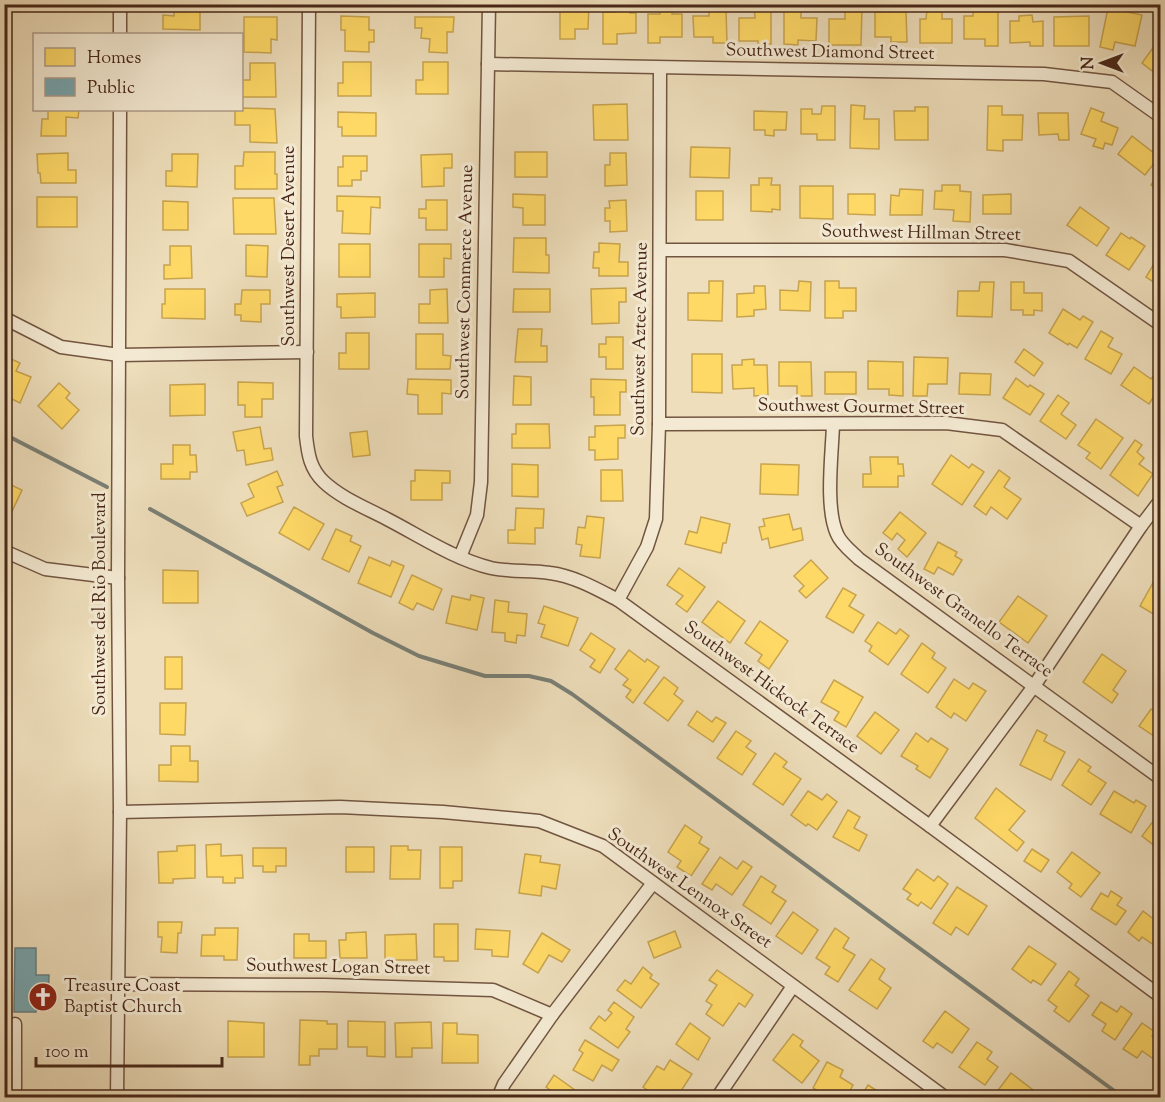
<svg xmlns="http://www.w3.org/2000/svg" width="1165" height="1102" font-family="'Sorts Mill Goudy',serif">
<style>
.homes{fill:#ffd966;stroke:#c8a44f;stroke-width:1.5}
.public{fill:#76a5af;stroke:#687f82;stroke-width:1.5}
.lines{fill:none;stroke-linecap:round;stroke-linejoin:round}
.stream{stroke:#7a8077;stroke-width:4}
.minor-casing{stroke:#725541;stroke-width:15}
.minor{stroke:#f4ead3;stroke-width:12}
.labels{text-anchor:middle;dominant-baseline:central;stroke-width:6;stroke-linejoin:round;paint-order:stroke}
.street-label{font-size:18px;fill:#482718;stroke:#f4ead3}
.poi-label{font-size:18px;fill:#482718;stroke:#f4ead3;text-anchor:start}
</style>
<rect width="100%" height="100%" fill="#eedebb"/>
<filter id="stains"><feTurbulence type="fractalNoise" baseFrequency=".00333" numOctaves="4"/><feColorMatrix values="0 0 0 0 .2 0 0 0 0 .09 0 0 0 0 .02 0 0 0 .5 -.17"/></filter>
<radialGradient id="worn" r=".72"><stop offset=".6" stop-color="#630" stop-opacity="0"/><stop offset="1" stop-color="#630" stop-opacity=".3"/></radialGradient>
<g class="homes">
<path d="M174 4H200V30L163 29V15L174 16Z"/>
<rect x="246" y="4" width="25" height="3"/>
<path d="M567 4H589L588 29H575V39H560V8L567 9Z"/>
<path d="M784 4H801V18H817L816 41 798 40V45L784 44Z"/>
<path d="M630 6V13H636V33L617 34V44H603V12H616V7Z"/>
<path d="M754 6H771V44H758V41H739V18H755Z"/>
<path d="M845 7H862L861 45H829V19H845Z"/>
<path d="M660 8H672V14H682V37H660V43H648V14H660Z"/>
<path d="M1108 8 1142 15 1135 46 1115 42 1113 50 1100 47Z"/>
<path d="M726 9 727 43H713V37H694L693 16H709V10Z"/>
<path d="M927 9H942V19H952V43H920V19H926Z"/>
<path d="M973 10H998V46H985V39H964V16H973Z"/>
<path d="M875 12H906L907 42H891V37H875Z"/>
<path d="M1032 15 1033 22 1043 21V46H1030V42L1010 43V21H1019V16Z"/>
<path d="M341 16 369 17V30H374V42H369V52L345 51V30H341Z"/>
<path d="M1089 16V46H1054V17Z"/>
<path d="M244 17H277V40L271 39V53L244 52Z"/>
<path d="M415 17H454L453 32H447V53L429 52 430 39 421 38 422 28H415Z"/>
<path d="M1160 38V77L1142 63Z"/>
<path d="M343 62H371V96H338V83H343Z"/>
<path d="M423 62H448V94H416V80H423Z"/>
<path d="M250 63H275L276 97H242V80H250Z"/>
<path d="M627 104 628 140H594L593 105Z"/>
<path d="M851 105 865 106 864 119H879V149L850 148Z"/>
<path d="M822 106H835V140H817V134H801V109H812V114H821Z"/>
<path d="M988 106H1002V115H1023L1022 140H1003V151L987 150Z"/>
<path d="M915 107H928V140H895L894 111H915Z"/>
<path d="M242 108 275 109 277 143 250 142V125H235V110Z"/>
<path d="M1091 108 1104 113 1101 121 1118 128 1112 145 1105 143 1103 149 1093 146 1096 139 1081 134Z"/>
<path d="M48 110H79L78 118 66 117V136H41L42 119H48Z"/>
<path d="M754 111 787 112 786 130H774V136L765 135V130H754Z"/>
<path d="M338 112 376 113V136H342V127H338Z"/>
<path d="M1038 113H1068L1069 140H1059L1058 134 1039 135Z"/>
<path d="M1132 136 1159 157 1145 175 1118 154Z"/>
<path d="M691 147 730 148 729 178 690 177Z"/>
<path d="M244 152H275V174H277V189H235V166H243Z"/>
<rect x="515" y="152" width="32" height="25"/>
<path d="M68 153V170H76V183H41L40 173H38L37 154Z"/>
<path d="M610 153H626L627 185 605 186V165H610Z"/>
<path d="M172 154H198L197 187 166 186V171H172Z"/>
<path d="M452 154V168H444V186L422 187 421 155Z"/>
<path d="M343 156H367V171H361V180H352V186H338V167H343Z"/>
<path d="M4 160H9L8 173H4Z"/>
<path d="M1160 171V191L1151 185Z"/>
<path d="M759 178H772L771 185H780V210L772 209V212L751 211V185H759Z"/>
<path d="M942 185H960V191L971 192 970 222 953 221 954 210 934 209 935 191H942Z"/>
<path d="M800 186H833V219L800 218Z"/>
<path d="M900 189 923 190 922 215H890L891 195 899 196Z"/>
<rect x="696" y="191" width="27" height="29"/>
<path d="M513 194 545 195V225H523V208L513 207Z"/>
<path d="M848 194H875V215L848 214Z"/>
<path d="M1011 194V214H983V195Z"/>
<path d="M337 196 380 197V208L371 207 370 234 342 233 343 211H337Z"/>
<rect x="37" y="197" width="40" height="30"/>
<path d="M233 198H274L276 234H234Z"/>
<path d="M426 200H447V230H426V218H419V209H426Z"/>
<path d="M626 200 627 231 610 232V221H605V208H610L609 201Z"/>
<path d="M163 201 188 202V230H163Z"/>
<path d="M1080 207 1109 228 1097 246 1067 225Z"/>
<path d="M1121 233 1130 239 1131 237 1145 246 1129 270 1106 255Z"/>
<path d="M514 238H546V255H549V273L513 272Z"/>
<path d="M599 243 620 244 619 262H628V276H599V268H593L594 252H599Z"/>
<rect x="339" y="244" width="31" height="33"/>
<path d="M419 244H451V259L444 258V277H419Z"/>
<path d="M246 245 268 246 267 277 246 276Z"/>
<path d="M170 246H191L192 278 164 279V265H170Z"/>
<path d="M1157 259 1160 262V291L1156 288 1158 285 1146 277Z"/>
<path d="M709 281H723L722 321 688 320V293H709Z"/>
<path d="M799 281 811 282 810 311 780 310V290L798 291Z"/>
<path d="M825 281H839V288H856V311H843V318H825Z"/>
<path d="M980 282H994L992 317 957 316 958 291H979Z"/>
<path d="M1011 282H1024V293H1042V311L1034 310V315H1023V310H1011Z"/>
<path d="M754 286H765L766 309 754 310V316L737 317V294L754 293Z"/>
<path d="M626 288V302H619V323L592 324 591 289Z"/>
<path d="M165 289H205V319L162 318V304H165Z"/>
<path d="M447 289 448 323H419V304H430V290Z"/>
<path d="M514 289H550V312H513Z"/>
<path d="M242 290H270V304H261V322L241 321V315H235V304H241Z"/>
<path d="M375 293V317L341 318V307H337V294Z"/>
<path d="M1063 309 1080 320 1083 316 1093 322 1077 348 1069 343 1068 345 1049 333Z"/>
<path d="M518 329H542L541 346H547V362H515Z"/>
<path d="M1101 331 1113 338 1108 347 1122 354 1111 374 1085 359Z"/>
<path d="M346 333H369V369H339V353H346Z"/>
<path d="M416 334H443V355L451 356 450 369H416Z"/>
<path d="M606 337H623V369H606V357H599V344H606Z"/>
<path d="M1024 349 1043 363 1034 376 1015 362Z"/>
<path d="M692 354H722V393L692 392Z"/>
<path d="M7 357 20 363 16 371 31 377 20 403 12 399 10 404 4 401V363Z"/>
<path d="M914 357 948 358 947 384H928L927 396H913Z"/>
<path d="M754 359V365H767L768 395 754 396V388L733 389 732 365H742V360Z"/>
<path d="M868 361 903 362V396L889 395V389H868Z"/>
<path d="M779 362H811L812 396H797V386H779Z"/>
<path d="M1134 367 1151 379 1156 372 1160 374V387L1149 404 1121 385Z"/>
<rect x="825" y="372" width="31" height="22"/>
<path d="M960 373 991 374 990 395 959 394Z"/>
<path d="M514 376 531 377V405H513Z"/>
<path d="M1016 378 1028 387 1030 385 1044 394 1030 415 1003 398Z"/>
<path d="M408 379 451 380V394L442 393V414H418V395L407 394Z"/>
<path d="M591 379 626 380V392H620V415H594V397H591Z"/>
<path d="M238 382 273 383V399H262V417H245V405H238Z"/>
<path d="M59 383 70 393 66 398 79 410 62 429 38 406Z"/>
<path d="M205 384V415L170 416V385Z"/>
<path d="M1058 395 1069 403 1061 414 1076 425 1066 439 1040 421Z"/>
<path d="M1096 419 1123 438 1101 469 1086 458 1090 453 1078 445Z"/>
<path d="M516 424H549L550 448H512V434H516Z"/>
<path d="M625 425V438H618V459L595 460V450H589V437H595V426Z"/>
<path d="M260 427 264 449 271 448 273 460 246 465 244 450 237 451 233 432Z"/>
<path d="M367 431 370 455 353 457 350 433Z"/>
<path d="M1135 440 1142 445 1137 452 1144 458 1139 464 1153 474 1138 496 1110 475Z"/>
<path d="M173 445H190V455H196L197 472H190V479H161V464H173Z"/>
<path d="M951 455 969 468 972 464 984 472 962 505 932 484Z"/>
<path d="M870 457H898V464H903L904 476H898V487H863V474H871Z"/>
<path d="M512 464 538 465V497L512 496Z"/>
<path d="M761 464 799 465 798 495 760 494Z"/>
<path d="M415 470 450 471V483H442V500H411V481H415Z"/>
<path d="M601 470H622L623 501H601Z"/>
<path d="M999 470 1010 478 1004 487 1021 499 1007 519 991 507 986 515 974 506Z"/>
<path d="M277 471 283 485 277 487 283 502 247 516 241 503 254 497 248 484Z"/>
<path d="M4 474 12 478 9 484 22 490 7 522 4 521Z"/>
<path d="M294 507 324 524 309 550 279 533Z"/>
<path d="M516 508 544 509 543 528H535V544L508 543V530H515Z"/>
<path d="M900 512 926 533 907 557 898 549 905 540 897 533 892 540 883 533Z"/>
<path d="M789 514 793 530 801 528 803 540 770 548 768 538 762 540 759 527 765 526 763 519Z"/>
<path d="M587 516 604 518 600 558 580 556 582 545 576 544 578 527 585 528Z"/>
<path d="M701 517 730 524 726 543H723L721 553 685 544 689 531 697 533Z"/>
<path d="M336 529 352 536 350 541 361 546 349 572 322 559Z"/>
<path d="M938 542 957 552 955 556 962 560 953 575 938 567 934 574 924 569Z"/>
<path d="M369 557 390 566 392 561 404 566 391 597 358 583Z"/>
<path d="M811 560 828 578 806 598 799 591 804 586 794 576Z"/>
<path d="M679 568 705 587 687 612 676 604 683 596 667 585Z"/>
<path d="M163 570 198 571V603H163Z"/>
<path d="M412 575 442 589 433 610 417 603 413 610 399 603Z"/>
<path d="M1154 581 1160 584V618L1140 606Z"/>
<path d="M843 588 856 595 849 606 864 615 853 633 826 617Z"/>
<path d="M471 595 484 598 477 630 446 623 452 596 470 600Z"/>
<path d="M1018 596 1047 616 1028 643 999 622Z"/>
<path d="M495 600 509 602 508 612 527 614 525 636 517 635 516 643 505 641V633L492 632Z"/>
<path d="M718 601 745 621 730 643 702 622Z"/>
<path d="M544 606 578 618 568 646 541 637 545 625 538 623Z"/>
<path d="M760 621 788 641 769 669 758 661 762 655 745 643Z"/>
<path d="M878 622 896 634 900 629 909 636 888 665 869 651 872 646 865 641Z"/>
<path d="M591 633 615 649 600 673 590 667 595 660 580 650Z"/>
<path d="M922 643 935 653 932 658 946 668 928 693 901 674Z"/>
<path d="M629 650 645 662 647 659 659 667 633 703 626 697 631 690 623 685 628 679 615 669Z"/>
<path d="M1102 654 1126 671 1113 690 1118 694 1112 703 1083 682Z"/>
<rect x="165" y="657" width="17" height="32"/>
<path d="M664 677 678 688 674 694 683 701 668 721 644 703Z"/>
<path d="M954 679 969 689 973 683 986 691 966 721 954 713 951 718 936 707Z"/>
<path d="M834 680 863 697 846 727 834 720 839 712 821 702Z"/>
<path d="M160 703H186L185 735 160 734Z"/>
<path d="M1160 707V740L1139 726 1151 709 1157 713Z"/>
<path d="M697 711 712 722 716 717 726 723 713 742 688 725Z"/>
<path d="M875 712 899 730 881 754 857 736Z"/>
<path d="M1037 730 1047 735 1044 741 1065 752 1051 780 1020 765Z"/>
<path d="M736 731 751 741 746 747 756 754 742 775 717 758Z"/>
<path d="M916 733 928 742 931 738 948 749 930 778 916 769 918 766 901 756Z"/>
<path d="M171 746H190V761H198V782L159 781V765H171Z"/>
<path d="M775 753 787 762 783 767 801 779 783 805 753 784Z"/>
<path d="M1079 759 1091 767 1088 771 1106 783 1091 805 1062 785Z"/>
<path d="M996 788 1025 811 1009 830 1024 842 1017 851 975 818Z"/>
<path d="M808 791 822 800 827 794 837 802 817 830 808 824 806 826 791 815Z"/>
<path d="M1114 791 1134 803 1136 800 1146 806 1131 833 1100 814Z"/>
<path d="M848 810 860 817 854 828 867 835 859 851 833 837Z"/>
<path d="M1154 820 1160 825V850L1142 836Z"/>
<path d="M685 825 702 837 699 843 709 849 691 876 677 867 681 861 668 852Z"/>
<path d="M221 844V856L242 855 243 878H235V883H223V877H207L206 845Z"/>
<path d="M195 845V878L173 879V883H159L158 852 177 851V846Z"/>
<path d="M391 846H408V850H421L420 879H390Z"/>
<rect x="346" y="847" width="28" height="25"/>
<path d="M440 847H462V881H453V888H440Z"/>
<path d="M253 848H286V866H276V872H263V866H253Z"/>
<path d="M1032 849 1049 860 1041 872 1024 861Z"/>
<path d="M1072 852 1100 873 1081 897 1069 888 1072 884 1057 872Z"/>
<path d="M525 854 541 856 540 862 560 865 556 889 542 886 541 896 519 893Z"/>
<path d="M720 857 737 869 743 861 752 867 732 895 716 884 712 890 702 884Z"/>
<path d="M917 869 934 881 938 876 948 884 931 909 921 902 918 906 907 899 911 894 903 889Z"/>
<path d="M761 876 776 886 772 892 786 901 771 924 743 905Z"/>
<path d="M957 887 987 906 968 935 956 927 951 935 933 923Z"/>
<path d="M1111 891 1122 898 1117 905 1126 911 1116 925 1091 909 1101 893 1108 897Z"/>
<path d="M1143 911 1160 924V949L1142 937 1139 941 1128 932Z"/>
<path d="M793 912 818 930 802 954 776 936Z"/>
<path d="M158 922H182L181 933H178L177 953 161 952 162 937H158Z"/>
<path d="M434 924H458V961H444V957H434Z"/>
<path d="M215 928H238L237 960H224V956H201L202 935H215Z"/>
<path d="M835 928 849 938 843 948 855 955 838 982 825 974 830 967 816 958Z"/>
<path d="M476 929 510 931 508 957 492 956V950L475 949Z"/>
<path d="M675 931 681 947 654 958 648 942Z"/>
<path d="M366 932 367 958H340L339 940H346V933Z"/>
<path d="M542 933 570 950 562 962 549 955 538 973 523 964Z"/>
<path d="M294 934H309V941H326V958H294Z"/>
<path d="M416 934 417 960H385V935Z"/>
<path d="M1029 946 1056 964 1041 985 1033 980 1031 983 1012 969Z"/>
<path d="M871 959 885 969 879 979 891 988 877 1009 849 990Z"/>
<path d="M643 967 652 975 650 978 659 984 641 1008 617 990 625 980 631 984Z"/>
<path d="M717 970 753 995 745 1007 739 1003 723 1026 706 1014 712 1005 706 1001 717 985 709 980Z"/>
<path d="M1069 971 1079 979 1075 985 1089 996 1069 1022 1054 1011 1057 1007 1048 1000Z"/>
<path d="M614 1002 634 1017 626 1029 630 1032 618 1048 590 1028 599 1016 605 1021 612 1013 608 1010Z"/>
<path d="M1101 1002 1117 1012 1121 1006 1132 1014 1115 1040 1102 1031 1106 1024 1092 1015Z"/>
<path d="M945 1011 969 1029 952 1053 937 1043 933 1048 923 1041Z"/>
<path d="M300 1020 327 1021V1024H337V1049H319V1056H310V1065H299Z"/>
<path d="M228 1021 264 1023V1057H228Z"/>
<path d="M348 1021 385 1022V1057L367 1056V1047H348Z"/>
<path d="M431 1022 432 1048H412V1057H396L395 1023Z"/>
<path d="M443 1023H457V1034L478 1035V1063H442Z"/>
<path d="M690 1023 710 1038 698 1060 676 1044Z"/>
<path d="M1142 1023 1155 1032 1152 1036 1160 1042V1052L1155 1060 1142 1051 1137 1058 1123 1049Z"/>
<path d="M793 1034 803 1041 800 1046 819 1061 802 1083 773 1060Z"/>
<path d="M585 1040 619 1060 612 1071 602 1065 593 1081 573 1070 583 1053 579 1050Z"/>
<path d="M977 1042 992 1052 987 1059 998 1067 985 1085 959 1067Z"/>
<path d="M670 1060 692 1074 679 1094 675 1091 670 1098H659L643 1087 657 1066 664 1070Z"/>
<path d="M827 1062 843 1070 840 1077 853 1085 846 1098H830L813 1088Z"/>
<path d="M1011 1073 1033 1090 1027 1098H1001L996 1093Z"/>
<path d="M554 1075 586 1098H544L550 1090 546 1087Z"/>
<path d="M868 1085 882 1094 879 1098H860Z"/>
<path d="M155 1094H190L191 1098H155Z"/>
<rect x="421" y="1095" width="26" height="3"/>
</g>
<path class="public" d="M15 948H36V975H49L48 1006 37 1005 36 1012H14Z"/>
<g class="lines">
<g class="stream">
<path d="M4 434 107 487"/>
<path d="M150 509 373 633 419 656 485 676H529L551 681 572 694 1124 1098"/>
</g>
<g class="minor-casing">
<g id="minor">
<path d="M309 4 306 436C308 454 310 469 324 482 341 498 366 508 387 519 420 536 454 559 491 568 510 572 530 570 550 573 574 576 597 589 618 600L930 826 1160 996"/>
<path d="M120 34V4"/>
<path d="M488 64 1044 74 1112 82 1160 116"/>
<path d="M660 250H1005L1069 261 1160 324"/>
<path d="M4 318 61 347 119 355 307 352"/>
<path d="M659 424 946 423 1002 430 1141 526"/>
<path d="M833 425C832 454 825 508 837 534 841 544 852 552 859 559L1160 778"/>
<path d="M4 551 45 569 118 578"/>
<path d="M460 557 477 515 481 482 489 4"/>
<path d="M618 600 647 547 656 519 659 424 660 69"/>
<path d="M120 812 340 807 443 812 539 821 603 846 946 1098"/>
<path d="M930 826 1034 686 1141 526 1160 501"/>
<path d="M117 984 325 985 493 990 552 1015"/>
<path d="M15 1024V1098"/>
<path d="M117 1098 120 812 118 578 120 110"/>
<path d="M498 1098 504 1084 552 1015 653 883"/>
<path d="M717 1098 793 986"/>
</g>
</g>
<use href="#minor" class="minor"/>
</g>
<defs>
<g id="church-disc" transform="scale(1.5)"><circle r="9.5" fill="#8f2418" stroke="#f4ead3"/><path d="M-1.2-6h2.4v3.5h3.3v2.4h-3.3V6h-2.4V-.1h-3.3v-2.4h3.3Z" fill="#fff"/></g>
</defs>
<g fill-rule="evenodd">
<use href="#church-disc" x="43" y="997"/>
</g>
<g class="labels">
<g class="street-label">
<text transform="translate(830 53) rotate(1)">Southwest Diamond Street</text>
<text transform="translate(921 234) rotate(1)">Southwest Hillman Street</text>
<text transform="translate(290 246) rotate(-90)">Southwest Desert Avenue</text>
<text transform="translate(466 282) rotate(-89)">Southwest Commerce Avenue</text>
<text transform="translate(641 339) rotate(-89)">Southwest Aztec Avenue</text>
<text transform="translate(861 408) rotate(1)">Southwest Gourmet Street</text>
<text transform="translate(101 604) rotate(-90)">Southwest del Rio Boulevard</text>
<text transform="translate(963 611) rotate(36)">Southwest Granello Terrace</text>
<text transform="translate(771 688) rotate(36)">Southwest Hickock Terrace</text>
<text transform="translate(689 889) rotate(35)">Southwest Lennox Street</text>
<text transform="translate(338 968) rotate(1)">Southwest Logan Street</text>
</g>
<g class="poi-label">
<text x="64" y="987">Treasure Coast<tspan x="64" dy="21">Baptist Church</tspan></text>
</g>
</g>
<rect width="1165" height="1102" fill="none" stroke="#eedebb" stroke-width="24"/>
<rect x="6" y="6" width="1153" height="1090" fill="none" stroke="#482718" stroke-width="3"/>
<rect x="12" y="12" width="1141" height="1078" fill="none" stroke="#482718" stroke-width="1.5"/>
<rect x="33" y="33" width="210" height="78" fill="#f4ead3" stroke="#af9c88" stroke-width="1.5"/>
<rect x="45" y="48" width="30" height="18" fill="#ffd966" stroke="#af9c88" stroke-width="1.5"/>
<text x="87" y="63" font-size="18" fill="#482718">Homes</text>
<rect x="45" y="78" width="30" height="18" fill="#76a5af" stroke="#af9c88" stroke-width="1.5"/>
<text x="87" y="93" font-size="18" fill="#482718">Public</text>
<g transform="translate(1102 63) rotate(270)" stroke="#f4ead3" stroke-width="4.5" paint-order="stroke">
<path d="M0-4.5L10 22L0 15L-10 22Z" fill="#482718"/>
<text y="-9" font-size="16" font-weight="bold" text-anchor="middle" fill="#482718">N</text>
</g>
<path d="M36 1057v9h186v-9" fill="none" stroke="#482718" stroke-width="3"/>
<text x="45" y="1057" font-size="18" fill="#482718" stroke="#f4ead3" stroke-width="4.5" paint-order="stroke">100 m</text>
<rect width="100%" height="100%" filter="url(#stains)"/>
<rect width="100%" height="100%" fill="url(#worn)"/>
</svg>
